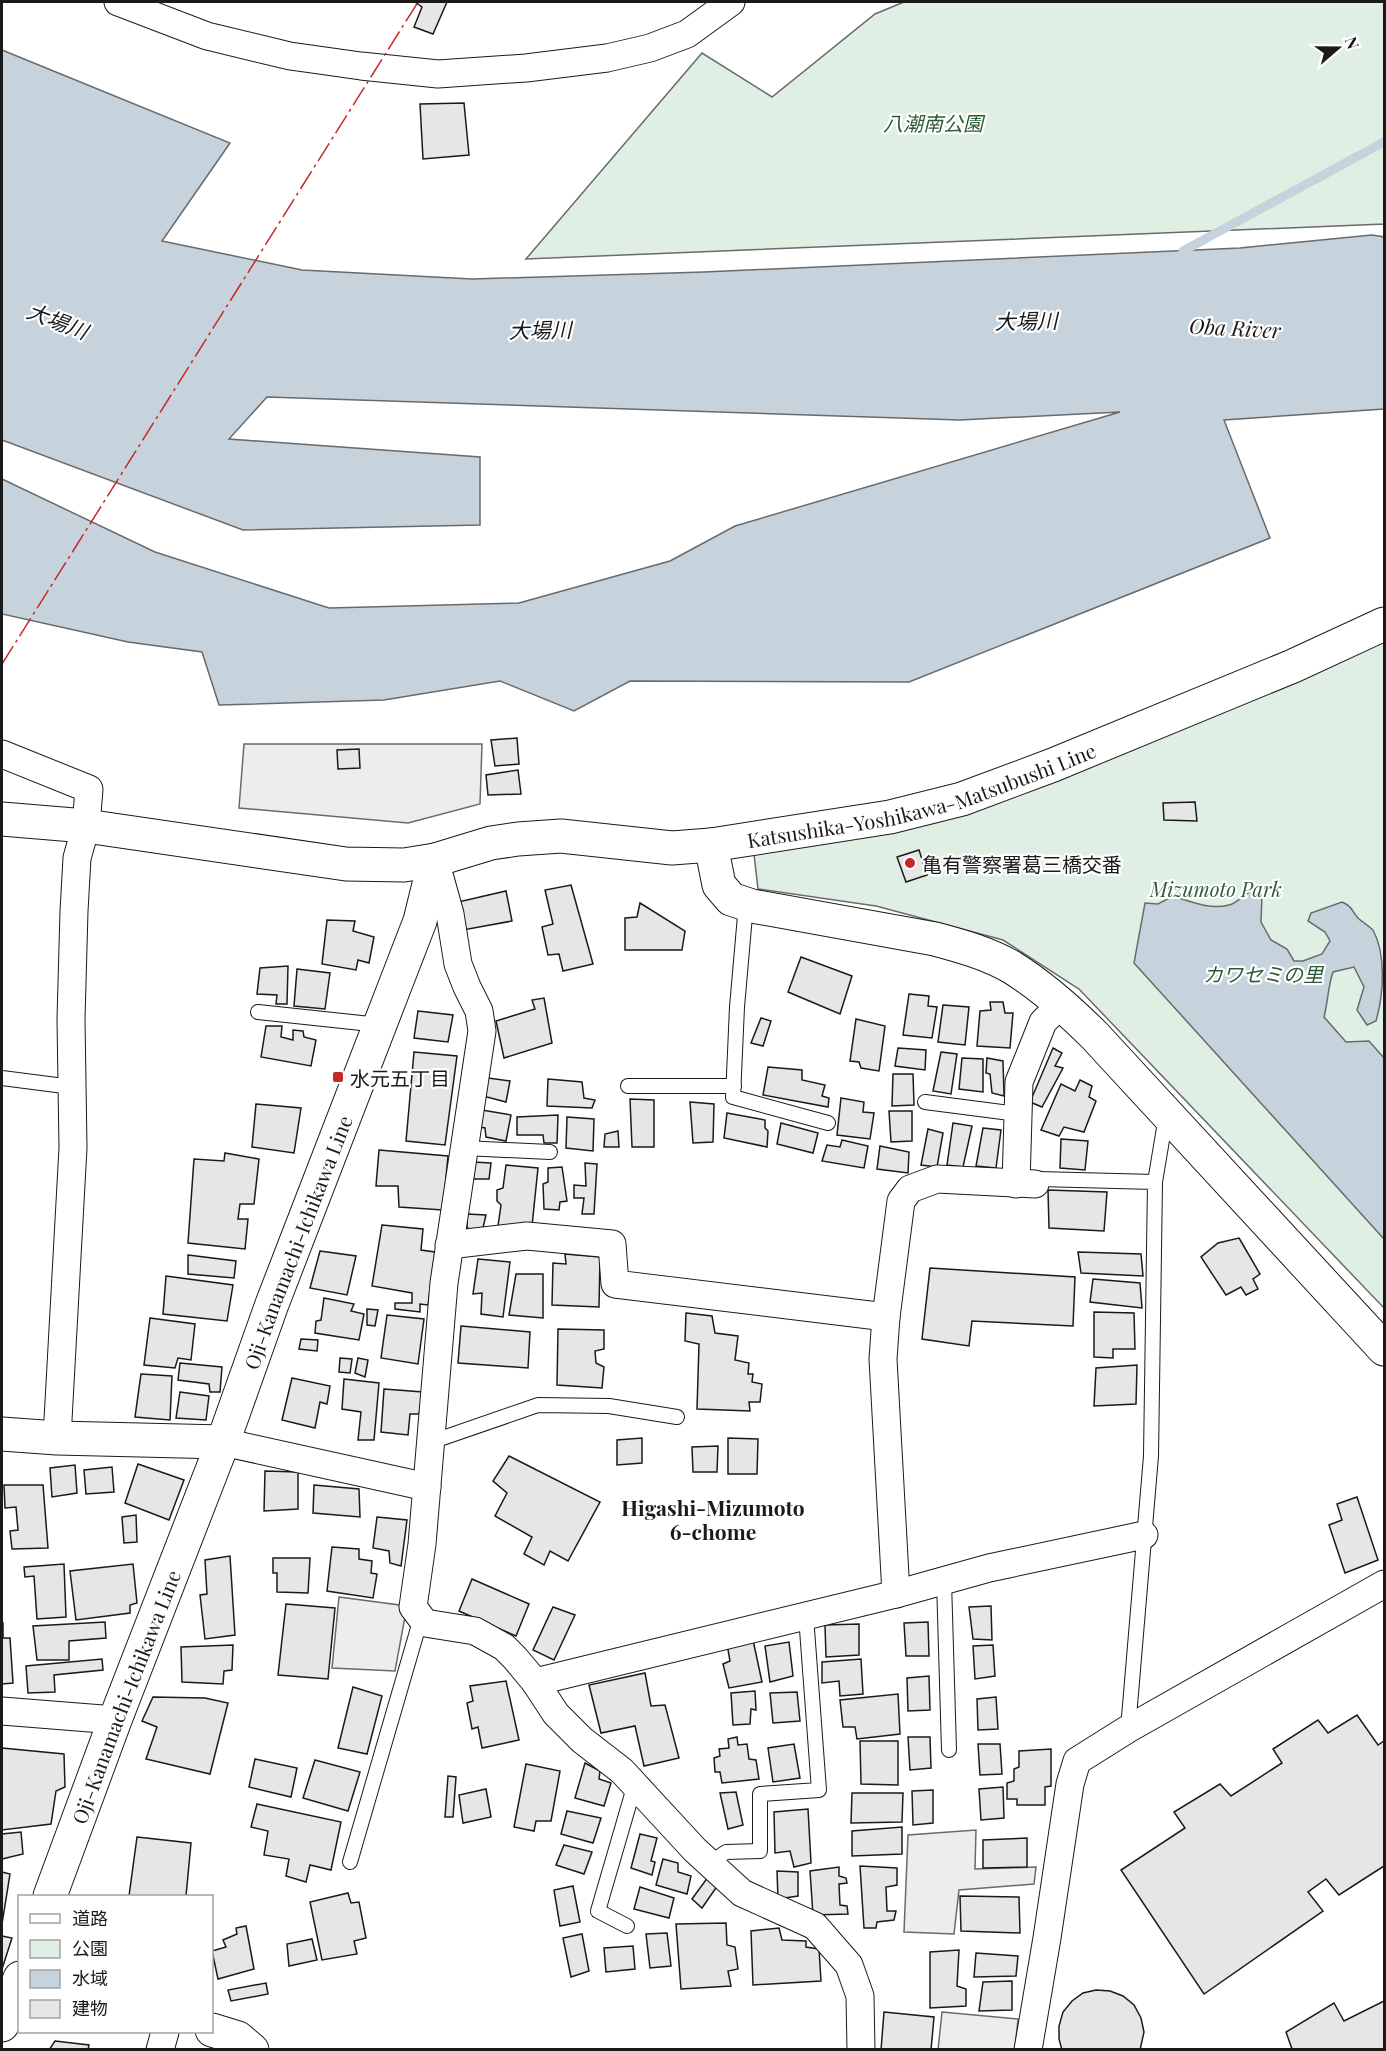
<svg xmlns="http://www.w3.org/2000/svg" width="1386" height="2051" font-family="'Playfair Display','Noto Sans JP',serif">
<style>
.green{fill:#e0efe3;stroke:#6a6a6a;stroke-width:1.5}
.parking{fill:#ededed;stroke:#6a6a6a;stroke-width:1.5}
.water{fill:#c6d2dc;stroke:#6a6a6a;stroke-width:1.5}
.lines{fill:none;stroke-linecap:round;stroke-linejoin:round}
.stream{stroke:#c6d2dc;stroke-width:9}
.building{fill:#e6e6e6;stroke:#1a1a1a;stroke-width:1.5}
.lane-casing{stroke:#1a1a1a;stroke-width:16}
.street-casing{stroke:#1a1a1a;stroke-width:29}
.secondary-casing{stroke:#1a1a1a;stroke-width:35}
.primary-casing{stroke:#1a1a1a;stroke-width:35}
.lane{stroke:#fff;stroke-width:14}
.street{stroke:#fff;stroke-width:27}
.secondary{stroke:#fff;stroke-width:33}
.primary{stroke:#fff;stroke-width:33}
.power{stroke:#c62828;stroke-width:1.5;stroke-dasharray:21 4.5 3 4.5;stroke-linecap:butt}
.poi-dot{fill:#c62828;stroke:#fff;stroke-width:2}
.labels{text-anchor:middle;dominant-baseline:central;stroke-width:4.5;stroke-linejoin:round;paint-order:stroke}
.park-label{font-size:20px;font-style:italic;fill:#2b5a34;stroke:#fff}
.street-label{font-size:20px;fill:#1a1a1a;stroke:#fff}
.poi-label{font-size:20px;fill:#1a1a1a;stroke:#fff;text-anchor:start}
.water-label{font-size:21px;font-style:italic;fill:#1a1a1a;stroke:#fff}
.neighbourhood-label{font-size:21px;font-weight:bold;fill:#1a1a1a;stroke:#fff}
</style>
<rect width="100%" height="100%" fill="#fff"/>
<g class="green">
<path d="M904 2H1384V224L526 259 702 53 772 97 875 14Z"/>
<path d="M1384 635V1308L1079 989 1003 940 876 906 758 889 754 854Z"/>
</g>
<g class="parking">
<path d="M244 744H482L480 804 408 823 239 808Z"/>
<path d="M339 1597 407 1606 395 1671 332 1668Z"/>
<path d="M976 1830 975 1869 1036 1867 1034 1884 959 1890 954 1934 904 1932 908 1835Z"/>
<path d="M942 2012 1018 2019 1015 2049 938 2050Z"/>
</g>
<g class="water">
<path d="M2 50 230 143 162 241 302 270 472 279 704 272 1240 248 1372 235 1384 237V409L1224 420 1270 538 909 682 630 681 574 711 500 681 384 700 219 705 202 652 128 642 2 614V479L155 552 329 608 519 603 670 561 735 526 1120 412 960 420 267 397 229 439 480 457V525L243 530 2 440Z"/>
<path d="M1258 889 1262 895 1261 922 1271 940 1287 949 1294 961H1303L1322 954 1330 941 1325 932 1308 921 1311 913 1342 902C1353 907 1351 910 1358 918 1362 922 1368 925 1373 930 1386 954 1384 993 1376 1021L1367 1025 1357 1010 1364 987 1354 967 1333 972C1328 986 1328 1002 1324 1017L1346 1042 1369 1041 1384 1058V1239L1134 963 1145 903 1158 904 1173 896C1191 902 1211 910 1229 905 1240 902 1243 892 1258 889Z"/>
</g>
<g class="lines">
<path class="stream" d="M1183 251 1384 142"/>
</g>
<g class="building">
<path d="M415 2H447L433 34 414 27 422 7Z"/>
<path d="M464 103 469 155 423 159 420 104Z"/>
<path d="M517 738 519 764 495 766 491 740Z"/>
<path d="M359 749 360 768 338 769 337 750Z"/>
<path d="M518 770 521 794 488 795 486 775Z"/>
<path d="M1195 802 1197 821 1164 820 1163 803Z"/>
<path d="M919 850 927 875 906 882 897 857Z"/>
<path d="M571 885 593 964 563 971 559 954 548 955 542 927 553 924 545 890Z"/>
<path d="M506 891 512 921 463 930 458 902Z"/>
<path d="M640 903 685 931 682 950H625V918L637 917Z"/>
<path d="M327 920 355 921 353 931 374 937 369 963 358 960 356 970 322 964Z"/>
<path d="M801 957 852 976 840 1014 788 992Z"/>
<path d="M288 966 287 1004H276L277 995 257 994 260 968Z"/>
<path d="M297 969 330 973 325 1009 294 1006Z"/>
<path d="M909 994 929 996 928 1006 937 1007 932 1038 903 1035Z"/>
<path d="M544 998 552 1043 504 1058 496 1021 535 1009 532 1000Z"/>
<path d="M990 1002H1003L1005 1013H1013L1010 1048 977 1046 980 1011 991 1010Z"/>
<path d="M943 1005 969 1007 965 1045 938 1042Z"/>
<path d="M418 1011 453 1015 448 1042 414 1038Z"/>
<path d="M761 1018 771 1021 763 1046 751 1043Z"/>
<path d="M856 1019 885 1026 879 1071 861 1068 859 1062 850 1061Z"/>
<path d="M266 1026H282L281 1037 293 1040V1030L303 1031 304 1037 316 1040 311 1066 261 1057Z"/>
<path d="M898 1048 926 1050 925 1070 895 1066Z"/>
<path d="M1053 1048 1062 1053 1055 1066 1063 1068 1042 1107 1030 1102Z"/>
<path d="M414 1052 457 1056 445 1145 406 1141Z"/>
<path d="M941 1052 957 1054 951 1094 933 1091Z"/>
<path d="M962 1058 983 1059V1092L959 1089Z"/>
<path d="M987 1058 1003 1061 1004 1096 992 1093 990 1074 986 1073Z"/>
<path d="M768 1067 802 1070V1080L825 1085 822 1096 829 1098 828 1107 763 1095Z"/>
<path d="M893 1074H913L914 1105 892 1106Z"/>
<path d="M488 1078 510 1081 506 1102 483 1096Z"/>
<path d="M548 1079 582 1082 584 1098 595 1100 592 1108 547 1106Z"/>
<path d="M1080 1080 1092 1086 1089 1097 1096 1101 1084 1132 1064 1127 1059 1136 1041 1130 1061 1084 1075 1091Z"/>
<path d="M841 1098 864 1102 863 1112 874 1113 870 1139 837 1135Z"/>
<path d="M630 1099 654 1100V1147H632Z"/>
<path d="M690 1102 714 1104 713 1142 693 1143Z"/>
<path d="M256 1104 301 1108 294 1153 252 1147Z"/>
<path d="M482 1110 511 1115 506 1141 486 1137 485 1128 479 1127Z"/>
<path d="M889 1111H912V1141L891 1142Z"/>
<path d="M727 1113 765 1120V1128L768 1131 767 1147 724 1138Z"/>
<path d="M558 1115 557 1143H544L543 1135H517V1117Z"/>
<path d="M567 1117 594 1119 593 1151 566 1148Z"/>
<path d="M781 1123 818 1133 813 1153 777 1144Z"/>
<path d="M953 1123 972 1126 963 1167 947 1165Z"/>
<path d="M983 1128 1001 1130 996 1168 976 1166Z"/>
<path d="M928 1129 943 1133 937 1167 921 1165Z"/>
<path d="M618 1131 619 1147H604L605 1134Z"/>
<path d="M1061 1139 1088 1141 1085 1170 1060 1168Z"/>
<path d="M842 1140 868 1146 864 1168 822 1161 827 1145 840 1147Z"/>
<path d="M880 1146 909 1152 908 1173 877 1169Z"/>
<path d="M379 1150 448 1156 443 1210 399 1207 398 1186H376Z"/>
<path d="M225 1153 259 1159 254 1204H240L238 1219H248L245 1249 188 1243 194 1159 224 1161Z"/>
<path d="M472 1162 491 1163 489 1179H472Z"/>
<path d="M585 1163 597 1164 594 1214H582L584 1198H574V1185L586 1186Z"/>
<path d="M506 1165 538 1168 532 1226H498L501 1205 497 1201V1190L503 1188Z"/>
<path d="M562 1167 567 1201 560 1202 559 1210 544 1209 543 1184 548 1182V1168Z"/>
<path d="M1048 1190 1107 1192 1104 1231 1049 1228Z"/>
<path d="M467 1214 486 1215 482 1232 467 1228Z"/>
<path d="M382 1225 423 1229 421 1250 435 1252 428 1305 420 1304V1312L395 1309V1303H412V1293L372 1286Z"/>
<path d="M1239 1238 1260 1274 1253 1279 1258 1289 1246 1295 1241 1287 1226 1295 1201 1257 1218 1243Z"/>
<path d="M320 1251 356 1256 347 1295 310 1288Z"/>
<path d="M1078 1252 1141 1254 1143 1276 1081 1273Z"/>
<path d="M565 1254 600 1257 599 1307 552 1305 553 1263 566 1264Z"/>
<path d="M188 1255 236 1261 234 1278 188 1274Z"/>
<path d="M478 1259 510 1262 503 1317 481 1314 482 1293 473 1294Z"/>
<path d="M930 1268 1075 1277 1073 1326 972 1321 969 1346 922 1339Z"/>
<path d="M516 1274H543V1318L509 1315Z"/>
<path d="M166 1276 233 1285 227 1321 163 1314Z"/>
<path d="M1093 1279 1140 1283 1142 1308 1090 1302Z"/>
<path d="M324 1298 354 1304 351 1311 364 1314 359 1340 315 1333 316 1321 321 1320Z"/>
<path d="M367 1309 378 1310 375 1326 367 1325Z"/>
<path d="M1094 1312 1134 1313 1135 1349H1113V1358L1094 1357Z"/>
<path d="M686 1313 712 1316 715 1333 738 1336 735 1360 749 1363 748 1374H753L752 1382 762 1384 760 1402H749L750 1411 697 1409 699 1344 685 1341Z"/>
<path d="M387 1315 424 1319 418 1364 381 1358Z"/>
<path d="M150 1318 195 1324 191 1360 178 1358 175 1368 144 1365Z"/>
<path d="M461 1326 530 1332 528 1368 458 1363Z"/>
<path d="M558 1329 604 1330V1349L595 1351 596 1363 604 1367 602 1388 557 1385Z"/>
<path d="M301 1339 318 1340 317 1351 299 1349Z"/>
<path d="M340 1358 352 1359 350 1373 339 1372Z"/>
<path d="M358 1358 368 1360 365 1377 355 1373Z"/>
<path d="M180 1363 222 1367 220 1392H210L209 1384 178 1380Z"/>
<path d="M1137 1365 1136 1404 1094 1406 1096 1368Z"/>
<path d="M141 1374 172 1376 170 1420 135 1417Z"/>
<path d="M292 1378 330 1386 327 1404 320 1402 315 1428 282 1420Z"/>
<path d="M344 1379 379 1383 374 1440H358L361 1412 342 1409Z"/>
<path d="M384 1389 423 1392 419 1414H410L408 1435 381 1432Z"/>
<path d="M180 1392 209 1396 206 1420 176 1418Z"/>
<path d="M642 1438V1463L617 1465V1440Z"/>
<path d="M728 1438 758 1439 757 1474H728Z"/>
<path d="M718 1446 717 1472H693L692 1447Z"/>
<path d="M509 1456 600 1502 568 1561 550 1551 544 1565 524 1554 532 1537 495 1516 507 1493 493 1481Z"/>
<path d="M138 1464 184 1480 169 1520 125 1503Z"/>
<path d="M75 1465 77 1493 52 1497 50 1468Z"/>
<path d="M112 1467 114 1492 86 1494 84 1470Z"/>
<path d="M265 1471 298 1472V1509L264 1511Z"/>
<path d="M4 1485H43L48 1548 12 1549 10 1531 18 1530 16 1507 5 1508Z"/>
<path d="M314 1485 359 1489 360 1517 313 1513Z"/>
<path d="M1357 1497 1378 1560 1345 1573 1329 1525 1342 1520 1337 1504Z"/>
<path d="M136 1515 137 1542 124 1543 122 1517Z"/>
<path d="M377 1517 407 1520 401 1566 390 1563 389 1551 373 1548Z"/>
<path d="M332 1547 359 1549V1559L372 1561 371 1573 377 1574 373 1598 327 1591Z"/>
<path d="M230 1556 235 1635 205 1639 200 1595 207 1594 205 1560Z"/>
<path d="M273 1558H310L308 1593 277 1592V1573H273Z"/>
<path d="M64 1564 66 1617 37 1619 34 1576 25 1577 24 1567Z"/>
<path d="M133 1564 137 1603 130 1605V1613L76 1620 70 1571Z"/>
<path d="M472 1579 529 1604 516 1636 459 1611Z"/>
<path d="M286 1604 335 1608 328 1679 278 1675Z"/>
<path d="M991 1606 992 1640 973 1639 969 1607Z"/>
<path d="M553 1607 575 1615 554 1660 533 1650Z"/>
<path d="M2 1622 3 1623V1638H10L13 1683 2 1684Z"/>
<path d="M105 1622 106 1638 69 1641V1660H37L33 1626Z"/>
<path d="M928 1622 929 1656H906L904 1623Z"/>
<path d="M859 1624V1655L826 1657 825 1625Z"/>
<path d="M753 1640 762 1682 729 1688 723 1664 730 1661 727 1644Z"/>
<path d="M789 1642 793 1676 770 1682 765 1646Z"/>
<path d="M233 1645 232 1670 224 1671 223 1684 182 1682 181 1647Z"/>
<path d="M993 1645 995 1676 975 1679 973 1646Z"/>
<path d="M102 1659 103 1670 54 1675 55 1692 28 1693 26 1666Z"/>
<path d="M861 1659 863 1694 840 1696 839 1681 822 1683V1662Z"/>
<path d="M645 1673 651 1706 665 1705 679 1758 644 1766 635 1726 601 1733 589 1685Z"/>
<path d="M929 1676 930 1710 908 1711 907 1678Z"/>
<path d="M506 1681 519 1740 482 1748 478 1727 472 1729 467 1703 473 1701 470 1686Z"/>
<path d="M353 1687 382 1696 367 1754 338 1748Z"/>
<path d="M755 1691 756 1710 751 1709 750 1724 733 1725 731 1693Z"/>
<path d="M797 1692 800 1721 773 1723 770 1693Z"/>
<path d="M898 1694 900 1734 857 1739 855 1727H843L840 1700Z"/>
<path d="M153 1697 205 1698 228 1703 210 1774 146 1759 157 1727 142 1721Z"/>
<path d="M996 1697 998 1729 978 1730 977 1699Z"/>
<path d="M1357 1715 1378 1745 1384 1741V1866L1339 1895 1326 1879 1308 1892 1323 1911 1204 1994 1121 1870 1185 1828 1174 1812 1220 1784 1231 1796 1282 1763 1273 1749 1318 1720 1328 1733Z"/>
<path d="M737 1737 738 1745 747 1744 749 1759 756 1760 759 1779 722 1783 720 1772H715L714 1758 720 1756 719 1749 729 1748 728 1739Z"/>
<path d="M908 1737H930L931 1768 910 1770Z"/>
<path d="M860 1741H898V1785L861 1784Z"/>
<path d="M794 1744 800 1778 773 1782 768 1748Z"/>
<path d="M978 1744H1000L1002 1774 980 1775Z"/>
<path d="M2 1748 64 1754 65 1787 56 1791 51 1824 2 1830Z"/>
<path d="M1051 1749V1786L1045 1787V1805H1017V1799H1007V1783L1014 1781V1769L1019 1767V1751Z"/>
<path d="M255 1759 297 1768 291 1797 249 1787Z"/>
<path d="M315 1760 360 1772 348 1811 303 1798Z"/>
<path d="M585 1763 600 1771 599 1779 611 1783 604 1806 575 1798Z"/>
<path d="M526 1764 560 1771 551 1821H536L534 1831 514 1827Z"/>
<path d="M448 1776 456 1777 453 1817H445Z"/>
<path d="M1003 1787 1004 1818 981 1820 979 1789Z"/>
<path d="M486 1789 491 1817 463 1823 459 1795Z"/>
<path d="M933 1790V1823L913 1825 912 1791Z"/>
<path d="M736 1792 743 1825 728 1829 720 1793Z"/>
<path d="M852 1793H903L902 1822 851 1823Z"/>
<path d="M257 1804 341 1822 331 1870 310 1865 306 1882 286 1876 289 1859 264 1855 268 1831 251 1827Z"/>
<path d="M808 1809 811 1863 794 1867 790 1851 775 1853 774 1812Z"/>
<path d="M567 1811 601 1818 593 1843 561 1834Z"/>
<path d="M902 1827V1854L852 1856V1831Z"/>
<path d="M21 1832 23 1854 2 1859V1834Z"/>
<path d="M640 1834 657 1838 651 1861 655 1862 652 1875 631 1868Z"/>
<path d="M137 1837 191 1843 186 1896H129Z"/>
<path d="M1027 1838V1867L983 1868V1840Z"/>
<path d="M564 1845 592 1852 584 1874 556 1865Z"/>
<path d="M663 1859 678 1863V1872L691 1876 687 1894 656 1885Z"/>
<path d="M860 1866 897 1868V1885L886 1887 887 1911H896L894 1920 877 1922 876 1928H864Z"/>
<path d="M839 1867V1876L846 1878 847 1883 839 1884 840 1905 847 1906 848 1914 813 1915 810 1871Z"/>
<path d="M777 1871 798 1872V1896L778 1899Z"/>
<path d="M2 1872 10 1874 2 1924Z"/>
<path d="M708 1877 718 1885 702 1908 692 1899Z"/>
<path d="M573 1886 580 1922 560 1926 554 1890Z"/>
<path d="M640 1887 674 1898 669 1918 634 1909Z"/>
<path d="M348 1893 351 1903 359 1902 366 1938 354 1941 357 1954 322 1960 310 1902Z"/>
<path d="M960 1896 1019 1897 1020 1933 961 1931Z"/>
<path d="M726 1923 727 1945 735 1947 738 1969 728 1971 731 1986 681 1989 676 1924Z"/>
<path d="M246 1926 254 1969 218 1979 212 1951 226 1947 223 1940 237 1934 236 1928Z"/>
<path d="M779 1928 782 1940 806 1941V1947L819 1949 821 1981 753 1985 751 1931Z"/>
<path d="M667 1933 671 1966 650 1968 646 1934Z"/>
<path d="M582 1934 589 1971 571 1977 563 1938Z"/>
<path d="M2 1936 12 1938 2 1969Z"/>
<path d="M312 1939 317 1960 289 1966 287 1944Z"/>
<path d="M633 1946 635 1969 606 1972 604 1948Z"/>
<path d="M959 1950 957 1986 966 1989V2006L930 2008V1952Z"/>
<path d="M976 1953 1018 1956 1016 1976 974 1977Z"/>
<path d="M1012 1981V2010L979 2011 983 1982Z"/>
<path d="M266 1983 268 1994 231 2001 228 1990Z"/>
<path d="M1096 1990 1110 1991 1123 1996 1134 2005 1141 2018 1144 2032 1140 2050H1062L1059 2039V2026L1063 2012 1072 2001 1083 1993Z"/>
<path d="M1384 2001V2050H1290L1292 2049 1286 2032 1334 2003 1344 2021Z"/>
<path d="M884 2012 934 2017 931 2050H881Z"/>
<path d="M55 2041 89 2045 88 2050H49Z"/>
</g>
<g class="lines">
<g class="lane-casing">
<g id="lane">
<path d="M746 904 737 1007 733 1097 828 1123"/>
<path d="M258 1012 380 1025"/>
<path d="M2 1078 72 1087"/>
<path d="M628 1086H734"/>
<path d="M925 1102 1018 1114"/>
<path d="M464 1148 550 1152"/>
<path d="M1155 1182 1166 1116"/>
<path d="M1035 1184 1038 1179 1155 1182 1151 1456 1128 1729"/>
<path d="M431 1442 538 1405 609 1406 677 1417"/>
<path d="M944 1581 949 1750"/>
<path d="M350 1862 421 1618"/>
<path d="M710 1863 726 1852 760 1851V1794L819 1790 806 1616"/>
<path d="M627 1926 598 1911 635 1784"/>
</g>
</g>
<g class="street-casing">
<g id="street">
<path d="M118 2 207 36 290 56 361 66 438 74 526 68 607 58 650 48 687 34 731 2"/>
<path d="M2 754 89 789 86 826 77 858 74 911 71 1019 73 1148 57 1438"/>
<path d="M435 860 450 914 458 964 467 987 479 1011 482 1031 444 1283 422 1544 413 1607 425 1623 475 1631 504 1647 515 1658 535 1682 556 1714 582 1740 622 1771 695 1850 742 1893 815 1926 849 1965 860 1996 861 2050"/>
<path d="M1016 1184 1019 1082 1043 1022 1062 1003"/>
<path d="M449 1245 527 1236 612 1244 615 1284 886 1317"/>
<path d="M223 1442 427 1487"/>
<path d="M896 1594 883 1359 886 1317 901 1201 910 1189 937 1179 1035 1184"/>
<path d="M535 1682 896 1594 989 1568 1144 1535"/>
<path d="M2 1711 115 1720"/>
<path d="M160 2050 165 2032"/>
<path d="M1028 2050 1047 1938 1070 1784 1077 1761 1128 1729 1384 1584"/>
</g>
</g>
<g class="secondary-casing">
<g id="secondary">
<path d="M711 845 719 885 731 899 752 906 935 939C961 946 990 954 1013 968 1043 987 1070 1011 1095 1036L1384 1349"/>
<path d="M2 1434 57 1438 223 1442"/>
<path d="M212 2030 238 2038 252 2050"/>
</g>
</g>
<g class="primary-casing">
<g id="primary">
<path id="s1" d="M2 819 86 826 346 864 404 865 435 860 491 843 518 839 561 836 672 848 711 845 890 817 962 799 1053 765 1293 666 1384 624"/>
<path id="s2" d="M50 1896 115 1720 223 1442 272 1304 420 921 435 860"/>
<path d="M2 2025 20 1978"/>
</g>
</g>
<use href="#lane" class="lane"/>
<use href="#street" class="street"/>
<use href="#secondary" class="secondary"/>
<use href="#primary" class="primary"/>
<path class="power" d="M2 664 418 2"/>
</g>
<g class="poi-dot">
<circle cx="910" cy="863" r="6"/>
<rect x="332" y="1071" width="12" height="12" rx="3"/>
</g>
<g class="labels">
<g class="park-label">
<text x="933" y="122">八潮南公園</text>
<text x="1216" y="888">Mizumoto Park</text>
<text x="1263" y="973">カワセミの里</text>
</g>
<g class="street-label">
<text stroke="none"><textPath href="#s1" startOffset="933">Katsushika-Yoshikawa-Matsubushi Line</textPath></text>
<text stroke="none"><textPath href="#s2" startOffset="699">Oji-Kanamachi-Ichikawa Line</textPath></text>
<text stroke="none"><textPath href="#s2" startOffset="213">Oji-Kanamachi-Ichikawa Line</textPath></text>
</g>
<g class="poi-label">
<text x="922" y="863">亀有警察署葛三橋交番</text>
<text x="350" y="1077">水元五丁目</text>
</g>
<g class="water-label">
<text transform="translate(58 320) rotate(21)">大場川</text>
<text transform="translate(1026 320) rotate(-1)">大場川</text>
<text transform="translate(1235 327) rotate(3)">Oba River</text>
<text transform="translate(540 329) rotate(-1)">大場川</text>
</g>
<g class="neighbourhood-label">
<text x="713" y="1507">Higashi-Mizumoto<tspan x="713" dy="24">6-chome</tspan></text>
</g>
</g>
<rect width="1386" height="2051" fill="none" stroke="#1a1a1a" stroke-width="6"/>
<rect x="18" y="1895" width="195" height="138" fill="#ffffff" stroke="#a3a3a3" stroke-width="1.5"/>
<rect x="30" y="1914" width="30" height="9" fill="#ffffff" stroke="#a3a3a3" stroke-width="1.5"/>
<text x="72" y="1925" font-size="18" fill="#1a1a1a">道路</text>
<rect x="30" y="1940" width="30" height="18" fill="#e0efe3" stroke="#a3a3a3" stroke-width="1.5"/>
<text x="72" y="1955" font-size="18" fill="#1a1a1a">公園</text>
<rect x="30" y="1970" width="30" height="18" fill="#c6d2dc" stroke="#a3a3a3" stroke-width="1.5"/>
<text x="72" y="1985" font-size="18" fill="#1a1a1a">水域</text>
<rect x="30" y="2000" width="30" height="18" fill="#e6e6e6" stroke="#a3a3a3" stroke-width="1.5"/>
<text x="72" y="2015" font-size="18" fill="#1a1a1a">建物</text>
<g transform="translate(1338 48) rotate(70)" stroke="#ffffff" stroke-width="4.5" paint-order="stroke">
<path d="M0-4.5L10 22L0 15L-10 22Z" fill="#1a1a1a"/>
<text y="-9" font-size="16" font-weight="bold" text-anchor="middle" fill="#1a1a1a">N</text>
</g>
</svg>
